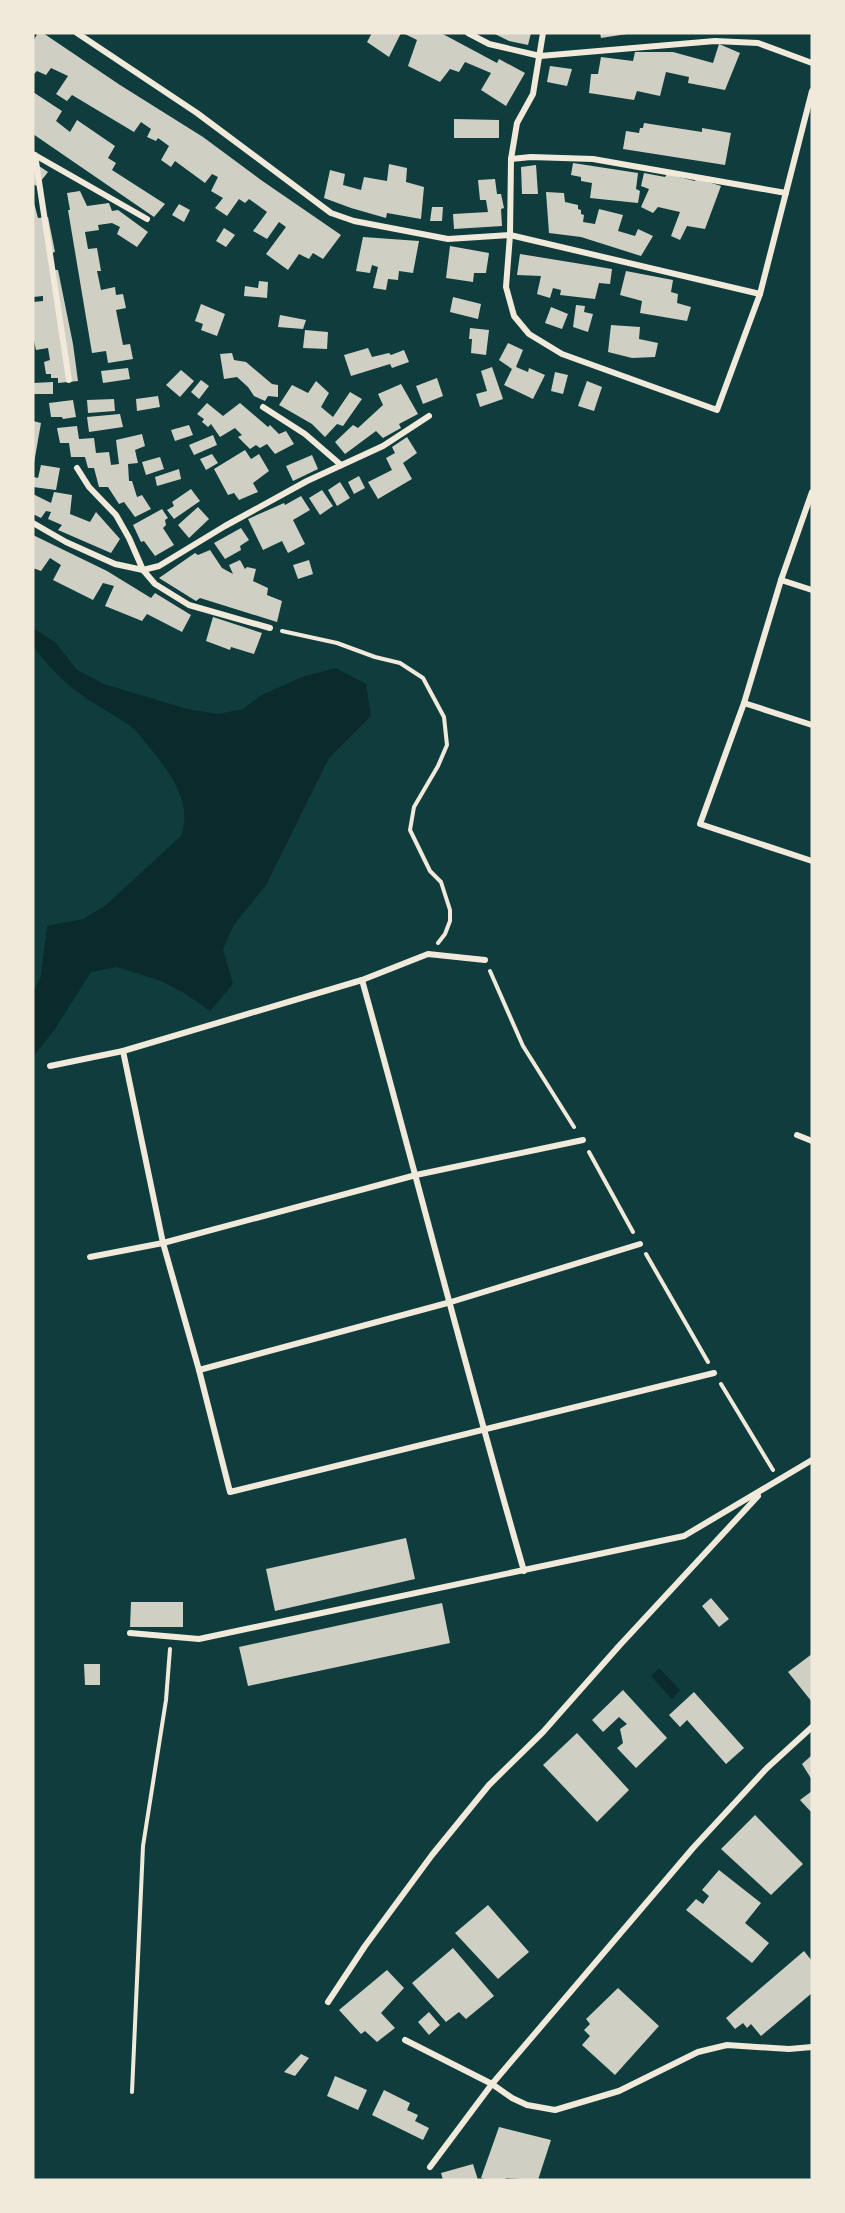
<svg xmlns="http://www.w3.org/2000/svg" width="845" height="2213" font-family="Georgia,serif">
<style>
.water{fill:#0a2a2b}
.building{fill:#cfcfc3}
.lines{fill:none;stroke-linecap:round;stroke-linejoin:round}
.path{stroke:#f1e9da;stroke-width:4}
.minor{stroke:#f1e9da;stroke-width:6}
</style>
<rect width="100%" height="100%" fill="#0f3d3e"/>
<g class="water">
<path d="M33 628 56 643 76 669 104 684 187 709 218 714 243 709 260 696 302 677 336 668 366 684 371 716 329 758 266 885 233 926 223 949 233 984 210 1011 184 993 161 981 133 972 117 967 91 972 55 1029 33 1057V993L41 976 47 926 83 919 106 905 181 836C193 804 171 774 151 749 145 743 140 734 133 728 116 715 96 706 79 693 61 680 47 664 33 647Z"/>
<path d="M659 1668 680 1690 672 1699 651 1676Z"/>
</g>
<g class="building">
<path d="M38 33H43L120 85 203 137 261 180 341 235 323 259 313 253 309 259 299 254 288 270 266 254 286 227 279 222 267 239 253 231 267 212 249 199 245 203 239 199 227 216 215 208 223 198 211 191 218 177 212 174 205 183 175 161 171 167 161 160 169 146 158 138 156 141 147 137 151 129 141 122 134 132 72 95 67 101 56 94 68 76 51 68 46 75 37 71 33 75V41Z"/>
<path d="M372 33H401L389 57 367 42Z"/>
<path d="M403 33H441L497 63 499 59 525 73 506 106 481 90 491 73 465 62 459 72 450 69 440 82 408 66 417 40Z"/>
<path d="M493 33H531L528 45 509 41Z"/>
<path d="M600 33H627V34L601 38Z"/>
<path d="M719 44 740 53 725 90 688 83 689 77 666 72 660 96 637 91 634 100 589 93 591 74H598L601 57 633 61 635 52H673L713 63Z"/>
<path d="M550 66 572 69 567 86 547 82Z"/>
<path d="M33 92 62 111 56 121 70 132 77 120 115 146 108 158 116 163 112 170 165 204 154 217 33 134Z"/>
<path d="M454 119 499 120V138H454Z"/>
<path d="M644 123 702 132V128L731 133 725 165 623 149 626 131 639 133 640 128H643Z"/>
<path d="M33 162 48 172 37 186 33 184Z"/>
<path d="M573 163 638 173 636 189 640 191 638 203 590 198 592 183 581 181V177L571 175Z"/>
<path d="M389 164 407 168 406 182 424 187 421 219 387 213 386 218 351 208 324 198 330 170 345 174 343 185 361 190 364 177 387 181Z"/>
<path d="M536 165 538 194H522L521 167Z"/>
<path d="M644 173 665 177 667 174 695 181 696 178 721 186 705 229 687 226 680 240 671 236 680 212 658 207 653 213 641 207 649 189 641 186Z"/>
<path d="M495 179 497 194H501L504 208 501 209 502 226 454 229 453 214 488 212 486 200H480L478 180Z"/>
<path d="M80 191 87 206 109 203 112 211 118 210 148 232 137 247 117 234 120 227 112 223 98 225 99 230 85 232 88 249 97 248 101 271H97L101 290 115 287 116 295 123 294 126 308 116 310 123 345 130 344 133 359 108 363 106 351 92 353 68 210H70L67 193Z"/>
<path d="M546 192 564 193 565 202 578 205V209L581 210V214L584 215 583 222 595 224 599 209 623 215 618 231 635 236 638 229 653 236 641 256 581 237 549 233Z"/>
<path d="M34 203 38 218 48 217 55 252 48 254 52 270H58L73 344 78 381 58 383V378H51V374H46L44 362 50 360 48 348 36 350 33 336V302L43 301V296L33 297Z"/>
<path d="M179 204 190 210 184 222 172 215Z"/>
<path d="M432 207H443L442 221H430Z"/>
<path d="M224 228 235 235 226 247 216 241Z"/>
<path d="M363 237 419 241 413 273 399 271 398 280 388 279 386 290 373 288 378 267 372 265 370 273 356 271Z"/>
<path d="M450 246 489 253 486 273H474L473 282 446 278Z"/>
<path d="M520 254 612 269 610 284 599 283 595 299 560 295 561 290 553 288 550 298 537 294 541 276 517 275Z"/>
<path d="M626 271 673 280 671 292 678 294 677 303 691 307 687 321 640 313 642 301 620 295Z"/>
<path d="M259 281 268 282 267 298 244 296 245 286 258 288Z"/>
<path d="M453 297 481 304 478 319 450 312Z"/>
<path d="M201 304 225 314 217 336 201 330 203 324 195 321Z"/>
<path d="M576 305 585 306 584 312 593 314 588 332 573 327Z"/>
<path d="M551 307 568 314 562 329 545 323Z"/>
<path d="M280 315 306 320 303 329 278 327Z"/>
<path d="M611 325 640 327 639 339 658 343 655 357 632 358 608 352Z"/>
<path d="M470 328 489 330 486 355 471 353 472 339H469Z"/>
<path d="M305 330 328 332 327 349 303 348Z"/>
<path d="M508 343 523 350 516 367 528 372 529 368 545 375 533 399 504 385 512 369 499 360Z"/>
<path d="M368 348 372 357 389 353 391 355 404 350 409 362 392 368 390 364 351 376 344 355Z"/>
<path d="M232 353 234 360 246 362 272 384 278 385V397L268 396 265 401 254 396 248 387 237 377 224 379 220 354Z"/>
<path d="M492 367 503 399 480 407 476 394 487 391 481 371Z"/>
<path d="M128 368 130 379 103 383 101 371Z"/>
<path d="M181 370 194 381 180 397 166 385Z"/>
<path d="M555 372 568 375 563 394 551 391Z"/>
<path d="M437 378 443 396 423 404 416 386Z"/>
<path d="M201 380 209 386 199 399 191 392Z"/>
<path d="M316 381 329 393 321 407 333 417 350 392 362 399 343 426 337 424 325 437 312 424 279 405 292 385 308 393Z"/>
<path d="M587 381 602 387 594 411 578 406Z"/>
<path d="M53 382V394H33V383Z"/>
<path d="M401 384 418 414 399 424 401 428 383 438 376 431 345 454 335 442 353 425 358 428 383 405 378 394Z"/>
<path d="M158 396 160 407 137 411 136 399Z"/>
<path d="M114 399 115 411 88 413 87 400Z"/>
<path d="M73 400 76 417 63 419 62 417H51L49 403Z"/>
<path d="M207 403 223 416 240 403 268 427 270 425 279 434 286 431 294 444 275 454 267 444 260 448 256 445 250 449 238 437 242 435 235 428 220 437 211 424 208 427 202 422 204 419 197 414Z"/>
<path d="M120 414 123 427 89 432 87 417Z"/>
<path d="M33 421 41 423 34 463H33Z"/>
<path d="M189 425 193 435 175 441 171 430Z"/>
<path d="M77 426 79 439 94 438 96 453 109 452 111 465 119 464 116 440 142 434 145 446 135 450 138 463 128 464 129 481H132L137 497 142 495 151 509 135 517 124 502 119 504 108 487H99L94 468H88L85 457H71L69 443H60L57 428Z"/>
<path d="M213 435 217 445 194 455 189 445Z"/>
<path d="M407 437 417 453 403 463 412 479 378 499 368 482 392 470 386 458 395 453 392 447Z"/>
<path d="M245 450 251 459 259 454 269 471 253 483 258 492 239 500 234 493 228 495 214 469Z"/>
<path d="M212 454 218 463 206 470 200 459Z"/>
<path d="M312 455 318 469 293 481 286 466Z"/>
<path d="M160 457 164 469 146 475 142 462Z"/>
<path d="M41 465 60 468 56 490 33 487 34 477 38 478Z"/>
<path d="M179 469 181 479 157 486 155 477Z"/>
<path d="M359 476 365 488 354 494 348 482Z"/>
<path d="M340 482 350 498 337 506 328 490Z"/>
<path d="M191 489 200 501 174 519 167 510 174 506 172 502Z"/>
<path d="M322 490 333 506 320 515 309 498Z"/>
<path d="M54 492 72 495 70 514 90 522 96 512 120 539 111 553 58 530 62 525 48 519 51 512 46 511 41 518 33 514V494L51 503Z"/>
<path d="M301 496 310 510 293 520 305 544 288 553 282 541 263 550 248 519 284 503 285 505Z"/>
<path d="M198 507 209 519 189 538 178 525Z"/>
<path d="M162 509 168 518 165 520 166 525 163 528 174 545 155 556 144 541 141 542 133 525Z"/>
<path d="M241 528 249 540 240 546 241 550 225 559 214 543Z"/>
<path d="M33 535 107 571 151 598 155 593 191 615 182 632 147 614 142 621 105 606 114 586 103 583 93 600 53 580 61 565 50 558 41 571 33 568Z"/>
<path d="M210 550 222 568 233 574 229 565 240 560 245 569 247 567 256 569 253 581 268 588 267 595 282 601 277 622 200 598 196 601 159 578 195 553 198 555Z"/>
<path d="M309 560 313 574 298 579 293 565Z"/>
<path d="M213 617 262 633 254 654 231 647 230 650 206 641Z"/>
<path d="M406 1538 415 1579 275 1611 266 1569Z"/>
<path d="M711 1598 729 1619 719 1627 702 1606Z"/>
<path d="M131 1602H183V1627H130Z"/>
<path d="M442 1603 450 1643 248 1686 239 1647Z"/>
<path d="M812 1654V1702L788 1672Z"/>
<path d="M84 1664H100V1685H85Z"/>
<path d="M623 1690 667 1738 636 1768 617 1748 623 1743 620 1729 627 1724 619 1717 603 1732 592 1720Z"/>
<path d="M694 1692 744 1748 726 1764 687 1720 680 1727 669 1715Z"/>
<path d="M577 1733 629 1790 597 1822 543 1765Z"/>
<path d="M812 1755V1780L802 1764Z"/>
<path d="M812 1791V1813L800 1800Z"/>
<path d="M755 1815 803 1864 771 1895 721 1849Z"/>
<path d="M719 1870 761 1903 745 1923 769 1943 752 1963 686 1910 696 1899 703 1904 709 1896 702 1890Z"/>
<path d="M488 1905 529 1952 498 1979 455 1933Z"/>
<path d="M453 1948 494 1996 466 2019 459 2012 446 2022 412 1983Z"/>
<path d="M804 1951 812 1961V1993L761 2036 751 2024 747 2028 743 2023 735 2029 726 2018Z"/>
<path d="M387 1970 404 1988 381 2013 395 2028 377 2042 365 2031 361 2034 339 2010Z"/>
<path d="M618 1988 659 2026 615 2075 582 2045 590 2036 584 2030 590 2024 586 2019Z"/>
<path d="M429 2012 440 2025 429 2035 418 2022Z"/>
<path d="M301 2054 309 2058 295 2076 284 2072Z"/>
<path d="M335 2076 367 2090 358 2110 327 2096Z"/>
<path d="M384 2090 410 2103 407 2110 418 2115 415 2121 429 2128 423 2140 372 2115Z"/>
<path d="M499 2127 551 2140 538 2180 506 2178 505 2180H488L481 2178Z"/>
<path d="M473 2164 478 2180H443L441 2173Z"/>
</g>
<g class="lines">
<g class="path">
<path d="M282 631 337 643 375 657 400 663 423 678 444 717 447 745 438 766 414 807 410 830 430 871 441 882 450 910V921L445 934 438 943"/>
<path d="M490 971 523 1046 574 1127"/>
<path d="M589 1152 633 1232"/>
<path d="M646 1254 708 1362"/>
<path d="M721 1384 773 1470"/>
<path d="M132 2092 143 1846 166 1700 170 1649"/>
</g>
<g class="minor">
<path d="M77 33 197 113 331 213 354 221 448 239 510 235 760 294"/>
<path d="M468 33 489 44 540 56 715 41 758 43 812 63"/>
<path d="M543 33 533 94 517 123 511 159 510 235 506 287 514 316 529 334 562 354 717 410 760 294 812 91"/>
<path d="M33 154 147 219"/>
<path d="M35 155 69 380"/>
<path d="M511 159 531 157 593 159 786 193"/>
<path d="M263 407 305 434 341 465"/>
<path d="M77 468 89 487 116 515 129 538 143 570 155 584 189 605 270 628"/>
<path d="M812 492 781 580 744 703 700 824 812 861"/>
<path d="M33 523 66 542 115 564 143 570 159 566 225 526 307 481 383 446 429 416"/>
<path d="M781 580 812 590"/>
<path d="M744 703 812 725"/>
<path d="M362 980C417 1177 467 1375 524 1571"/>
<path d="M123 1051 163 1243 199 1370 230 1492 714 1373"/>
<path d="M50 1066 123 1051 362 980 428 954 485 960"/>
<path d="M797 1135 812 1141"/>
<path d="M90 1257 163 1243 416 1175 583 1140"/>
<path d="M199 1370 451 1302 640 1244"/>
<path d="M130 1633 199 1639 684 1536 812 1460"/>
<path d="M328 2002 365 1946 432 1855 489 1785 543 1732 619 1646 758 1496"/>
<path d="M405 2040 492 2084 512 2098 527 2105 555 2110 619 2091 698 2052 727 2045 789 2049 812 2047"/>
<path d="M430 2167 492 2084 693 1848 767 1768 812 1727"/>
</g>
</g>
<rect width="845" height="2213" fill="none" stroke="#f1e9da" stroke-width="69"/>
</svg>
